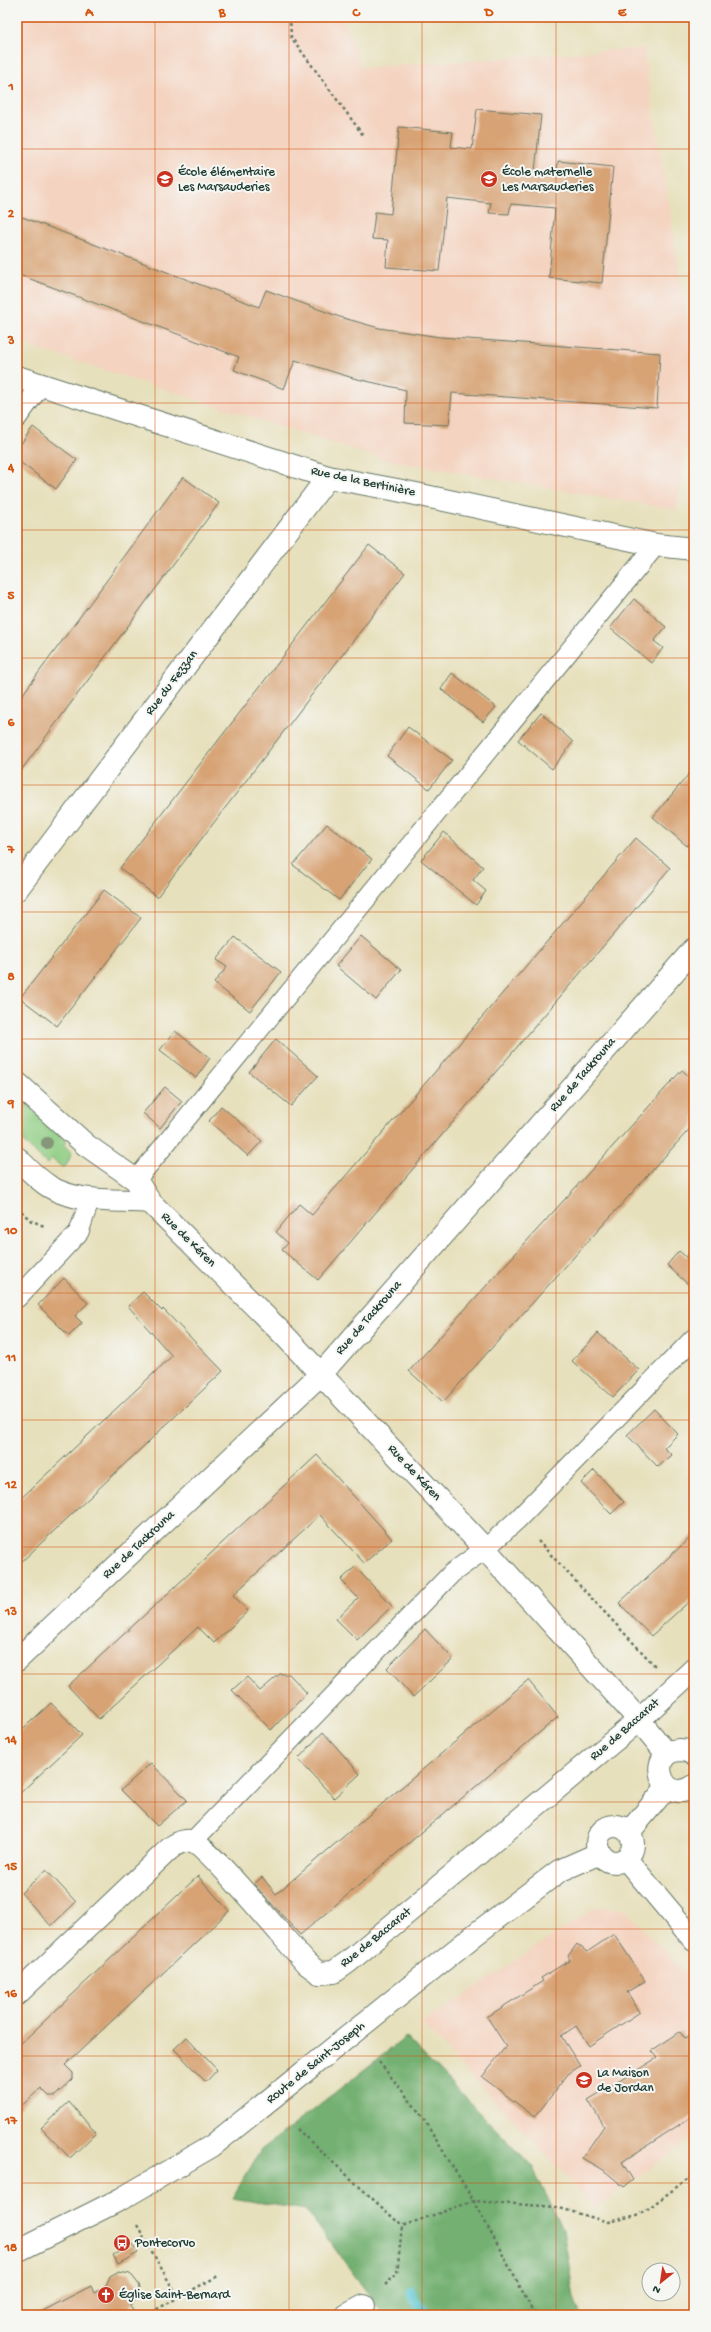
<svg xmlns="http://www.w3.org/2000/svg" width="711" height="2332" font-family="'Gochi Hand',sans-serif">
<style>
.built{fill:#f4d3c0}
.green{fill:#8fcd83;stroke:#57855c}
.forest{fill:#73b071;stroke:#497652}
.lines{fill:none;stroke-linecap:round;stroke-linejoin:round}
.stream{stroke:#56c3cd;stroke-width:11}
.building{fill:#d7a375}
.lane-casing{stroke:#657664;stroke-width:21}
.street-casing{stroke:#657664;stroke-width:24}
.secondary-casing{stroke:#657664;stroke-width:24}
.path{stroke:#657664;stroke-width:2.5;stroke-dasharray:3 3;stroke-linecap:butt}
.lane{stroke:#fff;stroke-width:19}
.street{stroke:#fff;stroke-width:22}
.secondary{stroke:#fff;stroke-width:22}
.tree{fill:#85967a}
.grid{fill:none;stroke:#d45610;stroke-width:1;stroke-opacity:0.55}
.labels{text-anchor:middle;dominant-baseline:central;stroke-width:4;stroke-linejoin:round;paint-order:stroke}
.poi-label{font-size:13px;fill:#1f3d34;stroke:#f6f6f2;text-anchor:start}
.street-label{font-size:13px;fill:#1f3d34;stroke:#f6f6f2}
.neatline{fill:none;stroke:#d45610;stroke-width:1.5}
.grid-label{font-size:13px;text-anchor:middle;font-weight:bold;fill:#d45610}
</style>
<rect width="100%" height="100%" fill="#f6f6f2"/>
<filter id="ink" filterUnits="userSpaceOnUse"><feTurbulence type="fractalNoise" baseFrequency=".025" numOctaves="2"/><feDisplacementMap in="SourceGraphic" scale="8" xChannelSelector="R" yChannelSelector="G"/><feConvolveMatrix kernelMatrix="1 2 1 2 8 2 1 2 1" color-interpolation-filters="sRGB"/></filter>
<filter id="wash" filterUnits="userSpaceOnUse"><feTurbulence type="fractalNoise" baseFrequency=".012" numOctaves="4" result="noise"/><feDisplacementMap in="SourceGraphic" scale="16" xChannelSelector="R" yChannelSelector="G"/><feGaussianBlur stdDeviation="0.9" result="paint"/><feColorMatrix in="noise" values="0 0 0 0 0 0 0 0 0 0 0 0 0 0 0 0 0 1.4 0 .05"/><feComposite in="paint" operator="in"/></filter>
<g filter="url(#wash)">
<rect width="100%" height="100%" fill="#e7e0bc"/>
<g class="built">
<path d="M17 17H343L361 68 643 48 694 360V397L677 510 382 459 17 342Z"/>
<path d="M596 1907 626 1910 694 1983V2136L596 2208 422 2024Z"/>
</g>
<path class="green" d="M17 1095 67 1142 64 1145 72 1153 66 1166 62 1167 52 1159 47 1164 17 1136Z"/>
<path class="forest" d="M406 2037 532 2166 563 2230 574 2297 581 2315H384L306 2210 232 2198 261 2150Z"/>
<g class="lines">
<path class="stream" d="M410 2292 427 2315"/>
</g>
<g id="blocks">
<g class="building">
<path d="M477 109 541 115 535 171 557 173 558 161 613 167 602 283 549 278 555 208 511 204 509 214 489 213 491 203 447 198 439 271 386 267 388 240 372 239 375 212 391 214 399 127 453 132 451 147 472 149Z"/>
<path d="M17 215 259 307 266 290 340 317 379 328 440 337 660 353 657 408 452 393 449 425 405 423 406 390 353 378 295 360 284 389 234 370 239 357 17 274Z"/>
<path d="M33 427 77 460 56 489 17 460V449Z"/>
<path d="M183 477 219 503 17 776V702Z"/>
<path d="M369 545 405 573 157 897 120 868Z"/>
<path d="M634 599 666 627 654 641 663 648 651 663 610 628Z"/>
<path d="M452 673 496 707 483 722 441 689Z"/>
<path d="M541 713 573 742 552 769 518 740Z"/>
<path d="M408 727 452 760 429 789 387 756Z"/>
<path d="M694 768V838L687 846 653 817Z"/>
<path d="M327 824 372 859 339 900 293 865Z"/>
<path d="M444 832 483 867 473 880 486 891 476 905 421 860Z"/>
<path d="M636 838 670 868 318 1280 282 1250 288 1243 276 1232 299 1204 312 1215Z"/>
<path d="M104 890 141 918 57 1026 20 998Z"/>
<path d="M361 936 401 970 376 1000 336 966Z"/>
<path d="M235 937 281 972 250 1011 214 983 227 967 216 960Z"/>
<path d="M175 1031 210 1058 196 1078 160 1050Z"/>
<path d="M276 1039 318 1076 291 1106 249 1072Z"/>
<path d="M682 1070 694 1081V1124L443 1402 409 1371Z"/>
<path d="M165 1087 182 1101 160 1128 143 1113Z"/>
<path d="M221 1106 262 1141 248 1156 209 1121Z"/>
<path d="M694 1248V1290L667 1265 679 1251 686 1257Z"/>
<path d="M64 1278 88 1303 75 1316 82 1323 69 1336 38 1305Z"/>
<path d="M143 1292 162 1311 163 1309 223 1371 17 1566V1502L172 1356 128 1306Z"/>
<path d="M598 1333 639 1370 613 1397 572 1361Z"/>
<path d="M654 1409 678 1434 664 1448 672 1455 658 1467 627 1435Z"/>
<path d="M317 1455 392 1539 364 1563 320 1515 233 1595 248 1611 214 1643 198 1627 99 1719 68 1686Z"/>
<path d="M594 1470 624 1502 611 1514 581 1483Z"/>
<path d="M694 1534V1597L651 1636 619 1603Z"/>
<path d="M355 1567 392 1606 357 1640 336 1619 358 1598 341 1580Z"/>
<path d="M425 1629 453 1659 413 1697 387 1668Z"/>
<path d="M280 1674H289L307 1693 271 1730 232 1690 247 1677 260 1691Z"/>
<path d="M528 1680 558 1717 300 1935 254 1884 262 1877 276 1894Z"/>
<path d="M51 1703 82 1735 17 1796V1734Z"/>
<path d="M323 1732 360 1774 334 1798 298 1759Z"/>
<path d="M151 1763 187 1800 157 1826 121 1790Z"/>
<path d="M46 1870 76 1902 51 1926 21 1893Z"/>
<path d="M198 1876 229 1911 65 2065 73 2073V2079L55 2096H49L41 2088 17 2110V2047Z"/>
<path d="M614 1934 645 1981 627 1992 640 2012 589 2046 576 2026 561 2036 580 2066 568 2074 535 2117 482 2077 506 2046 487 2017 543 1981 541 1978 570 1960 568 1956 577 1944 587 1952Z"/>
<path d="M680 2032 685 2039 694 2033V2115L622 2162 633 2180 624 2187 606 2172 582 2158 604 2126 588 2100 657 2058 651 2051Z"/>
<path d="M187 2037 217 2070 206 2082 174 2049Z"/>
<path d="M69 2102 96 2133 70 2158 41 2128Z"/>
<path d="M133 2244 138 2253 118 2264 113 2255Z"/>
<path d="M119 2271 130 2273 140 2286 138 2297 130 2305 135 2315H35L91 2286 94 2293 105 2287 110 2276Z"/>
</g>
</g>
</g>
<g filter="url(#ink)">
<use href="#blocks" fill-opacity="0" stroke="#657664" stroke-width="1"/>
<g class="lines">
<g class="lane-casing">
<g id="lane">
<path d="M17 418 41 385"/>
<path d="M136 1180 656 545"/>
<path d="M17 1298 79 1232 90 1199"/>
<path d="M193 1841 452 1573 485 1549 518 1519 694 1338"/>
</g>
</g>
<g class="street-casing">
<g id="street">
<path d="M17 377 328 477 397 490 656 545 694 549"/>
<path d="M17 889 328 477"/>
<path d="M17 1083 86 1145 136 1180 150 1202 285 1336 485 1549 639 1720 667 1754"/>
<path d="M17 1158C27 1168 37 1179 50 1187 79 1204 118 1199 150 1202"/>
<path d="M17 1660 321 1374 694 949"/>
<path d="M626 1859 694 1940"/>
<path d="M17 1994 162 1856C169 1849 179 1839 191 1841 207 1844 289 1945 307 1964L319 1973 334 1972 348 1962 639 1720 694 1669"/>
<path d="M347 2315 364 2306"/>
</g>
</g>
<g class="secondary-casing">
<g id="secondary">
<path d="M694 1755C690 1751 685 1750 680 1750 645 1751 661 1808 694 1786"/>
<circle cx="615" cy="1844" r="18"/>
<path d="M629 1832 667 1787"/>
<path d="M17 2251 121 2199 212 2146 477 1933 559 1871 600 1853"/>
</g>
</g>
<g class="path">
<path d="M290 17 291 37 363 135"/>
<path d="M17 1207 30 1220 44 1226"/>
<path d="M538 1541 655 1666"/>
<path d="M379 2062 419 2112 474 2201 535 2315"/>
<path d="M297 2129 402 2226"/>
<path d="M137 2225 178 2298"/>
<path d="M385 2285 397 2274 402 2226 474 2201 556 2207 608 2222 641 2214 694 2174"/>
<path d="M146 2315 218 2276"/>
</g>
<use href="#lane" class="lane"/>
<use href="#street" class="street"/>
<use href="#secondary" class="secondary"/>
</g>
<circle class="tree" cx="47" cy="1143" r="6"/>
</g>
<path class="grid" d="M155 17V2315M289 17V2315M422 17V2315M556 17V2315M17 149H694M17 276H694M17 403H694M17 530H694M17 658H694M17 785H694M17 912H694M17 1039H694M17 1166H694M17 1293H694M17 1420H694M17 1547H694M17 1674H694M17 1802H694M17 1929H694M17 2056H694M17 2183H694"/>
<defs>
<g id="school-disc" transform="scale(0.9)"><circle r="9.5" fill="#c8321e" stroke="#f6f6f2"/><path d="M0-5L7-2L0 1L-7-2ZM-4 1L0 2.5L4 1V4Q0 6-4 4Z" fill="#fff"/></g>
<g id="bus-disc" transform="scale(0.9)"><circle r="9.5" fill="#c8321e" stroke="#f6f6f2"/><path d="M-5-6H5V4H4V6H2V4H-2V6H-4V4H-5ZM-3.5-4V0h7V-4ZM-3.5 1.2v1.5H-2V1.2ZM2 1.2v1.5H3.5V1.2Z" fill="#fff"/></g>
<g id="church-disc" transform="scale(0.9)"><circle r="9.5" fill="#c8321e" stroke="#f6f6f2"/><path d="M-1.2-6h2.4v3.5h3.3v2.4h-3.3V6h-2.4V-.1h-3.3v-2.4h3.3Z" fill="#fff"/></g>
</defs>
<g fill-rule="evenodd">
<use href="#school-disc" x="165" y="179"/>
<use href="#school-disc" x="489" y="179"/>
<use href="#school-disc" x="584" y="2080"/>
<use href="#bus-disc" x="122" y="2243"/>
<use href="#church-disc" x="106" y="2295"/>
</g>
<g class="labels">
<g class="poi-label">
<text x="178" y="172">École élémentaire<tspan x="178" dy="15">Les Marsauderies</tspan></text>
<text x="502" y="172">École maternelle<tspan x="502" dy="15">Les Marsauderies</tspan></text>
<text x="597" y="2073">La Maison<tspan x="597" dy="15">de Jordan</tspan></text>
<text x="135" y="2243">Pontecorvo</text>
<text x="119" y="2295">Église Saint-Bernard</text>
</g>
<g class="street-label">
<text transform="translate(363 482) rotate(12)">Rue de la Bertinière</text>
<text transform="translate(172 683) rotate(-53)">Rue du Fezzan</text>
<text transform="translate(583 1075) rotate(-49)">Rue de Tackrouna</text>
<text transform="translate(188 1240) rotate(45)">Rue de Kéren</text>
<text transform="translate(369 1318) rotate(-49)">Rue de Tackrouna</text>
<text transform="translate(414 1473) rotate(47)">Rue de Kéren</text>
<text transform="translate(139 1545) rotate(-43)">Rue de Tackrouna</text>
<text transform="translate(625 1730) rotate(-41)">Rue de Baccarat</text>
<text transform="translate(376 1938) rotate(-39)">Rue de Baccarat</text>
<text transform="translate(316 2063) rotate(-39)">Route de Saint-Joseph</text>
</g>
</g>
<rect width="711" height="2332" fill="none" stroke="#f6f6f2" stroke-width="44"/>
<g transform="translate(661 2282) rotate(210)"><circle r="19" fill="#f6f6f2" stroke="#a0aca6"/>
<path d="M0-3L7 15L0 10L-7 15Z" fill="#c8321e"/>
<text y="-6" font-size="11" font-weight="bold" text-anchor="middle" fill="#1f3d34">N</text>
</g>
<rect x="22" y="22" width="667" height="2288" class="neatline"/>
<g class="grid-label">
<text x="89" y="16">A</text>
<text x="222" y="16">B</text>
<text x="356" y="16">C</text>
<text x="489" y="16">D</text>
<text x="622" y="16">E</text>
<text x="11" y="90">1</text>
<text x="11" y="217">2</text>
<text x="11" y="344">3</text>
<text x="11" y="471">4</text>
<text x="11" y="599">5</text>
<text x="11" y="726">6</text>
<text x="11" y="853">7</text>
<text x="11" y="980">8</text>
<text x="11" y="1107">9</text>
<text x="11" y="1234">10</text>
<text x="11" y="1361">11</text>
<text x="11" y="1488">12</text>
<text x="11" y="1615">13</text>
<text x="11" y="1743">14</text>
<text x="11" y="1870">15</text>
<text x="11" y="1997">16</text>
<text x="11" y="2124">17</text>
<text x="11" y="2251">18</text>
</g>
</svg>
